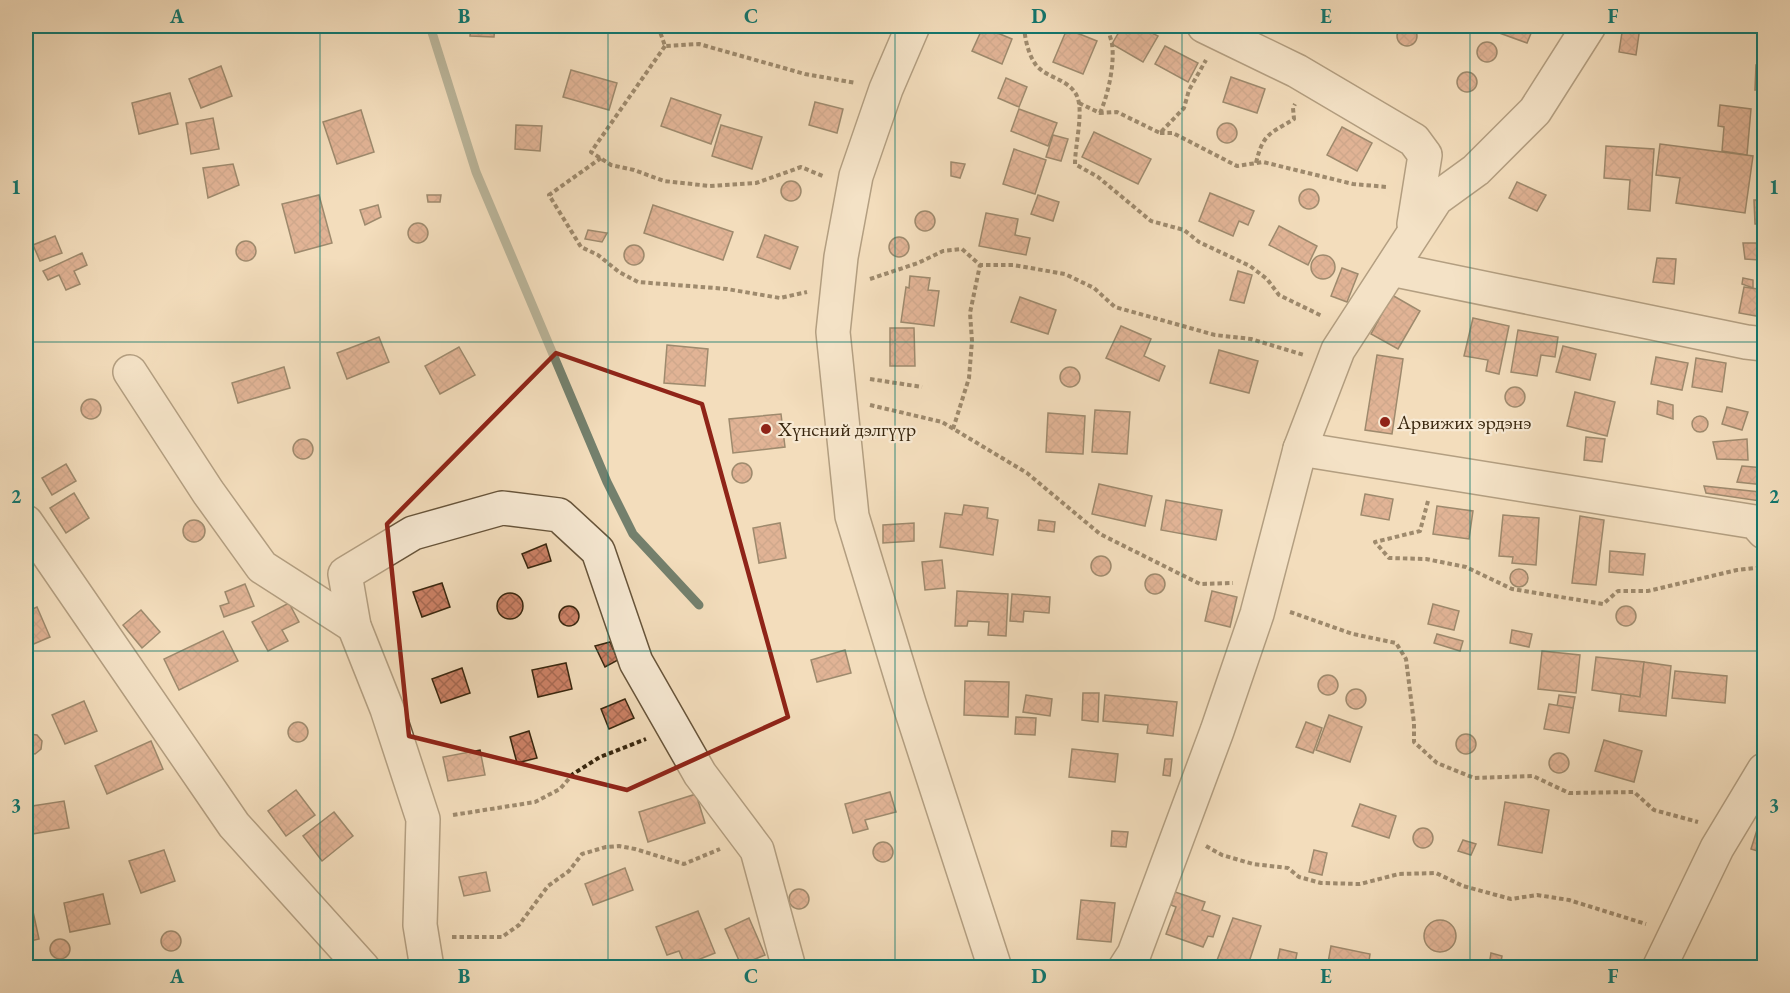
<svg xmlns="http://www.w3.org/2000/svg" width="1790" height="993" font-family="'EB Garamond',serif">
<style>
.lines{fill:none;stroke-linecap:round;stroke-linejoin:round}
.stream{stroke:#74806d;stroke-width:9}
.building{fill:url(#building-cross-hatch);stroke:#38260e;stroke-width:1.5}
.minor-casing{stroke:#67543a;stroke-width:36}
.path{stroke:#38260e;stroke-width:4;stroke-dasharray:4.5 3;stroke-linecap:butt}
.minor{stroke:#f7e9d3;stroke-width:33}
.marked{fill:none;stroke:#8f2418;stroke-width:4.5;stroke-linejoin:round}
.grid{fill:none;stroke:#0f766e;stroke-width:1.5;stroke-opacity:0.55}
.poi-dot{fill:#8f2418;stroke:#f7e9d3;stroke-width:2}
.labels{text-anchor:middle;dominant-baseline:central;stroke-width:4.5;stroke-linejoin:round;paint-order:stroke}
.poi-label{font-size:20px;fill:#38260e;stroke:#f7e9d3;text-anchor:start}
.neatline{fill:none;stroke:#0f766e;stroke-width:2}
.grid-label{font-size:20px;text-anchor:middle;font-weight:bold;fill:#0f766e}
</style>
<defs>
<pattern id="building-cross-hatch" width="8" height="8" patternUnits="userSpaceOnUse" patternTransform="scale(1.5)"><rect width="8" height="8" fill="#cc8166"/><path d="M0 0l8 8M0 8l8-8" fill="none" stroke="#a76952"/></pattern>
</defs>
<rect width="100%" height="100%" fill="#f3ddbc"/>
<filter id="stains"><feTurbulence type="fractalNoise" baseFrequency=".00333" numOctaves="4"/><feColorMatrix values="0 0 0 0 .2 0 0 0 0 .09 0 0 0 0 .02 0 0 0 .5 -.17"/></filter>
<radialGradient id="worn" r=".72"><stop offset=".6" stop-color="#630" stop-opacity="0"/><stop offset="1" stop-color="#630" stop-opacity=".3"/></radialGradient>
<g class="lines">
<path class="stream" d="M430 26 476 172 607 482 633 534 699 605"/>
</g>
<g class="building">
<circle cx="1407" cy="36" r="10"/>
<path d="M471 26H495L494 37 470 36Z"/>
<path d="M1114 26H1139L1158 36 1143 62 1112 44 1120 30Z"/>
<path d="M1480 26H1534L1527 43Z"/>
<path d="M1623 26 1640 27 1636 55 1619 52Z"/>
<path d="M1698 26H1739L1738 32 1697 28Z"/>
<path d="M1758 26H1764V47L1760 48Z"/>
<path d="M983 27 1012 39 1002 64 972 51Z"/>
<path d="M1067 29 1097 41 1083 74 1053 62Z"/>
<circle cx="1487" cy="52" r="10"/>
<path d="M1165 46 1198 63 1188 82 1155 64Z"/>
<path d="M1756 65H1764V90H1755Z"/>
<path d="M221 66 232 96 201 108 189 79Z"/>
<path d="M571 70 617 83 609 110 563 97Z"/>
<circle cx="1467" cy="82" r="10"/>
<path d="M1231 77 1265 89 1257 113 1223 102Z"/>
<path d="M1006 78 1027 87 1019 107 998 98Z"/>
<path d="M170 93 178 124 139 134 132 103Z"/>
<path d="M671 98 721 115 711 144 661 126Z"/>
<path d="M815 102 843 109 837 133 809 125Z"/>
<path d="M1720 105 1751 109 1747 155 1722 151 1724 127 1718 126Z"/>
<path d="M1019 109 1057 123 1048 146 1011 131Z"/>
<path d="M361 110 374 152 337 164 323 122Z"/>
<path d="M213 118 219 149 191 154 186 123Z"/>
<circle cx="1227" cy="133" r="10"/>
<path d="M516 125 542 126 540 151 515 149Z"/>
<path d="M721 125 762 137 752 169 712 156Z"/>
<path d="M1342 127 1372 143 1357 171 1327 155Z"/>
<path d="M1094 132 1151 159 1138 184 1082 157Z"/>
<path d="M1053 135 1068 139 1061 161 1046 157Z"/>
<path d="M1660 144 1753 156 1745 213 1676 203 1680 178 1656 175Z"/>
<path d="M1606 146 1654 149 1650 211 1628 209 1630 180 1604 178Z"/>
<path d="M1014 149 1046 160 1035 194 1003 184Z"/>
<path d="M951 162 965 164 960 178 951 176Z"/>
<path d="M233 164 239 185 208 198 203 168Z"/>
<circle cx="791" cy="191" r="10"/>
<path d="M1517 182 1546 195 1537 211 1509 198Z"/>
<circle cx="1309" cy="199" r="10"/>
<path d="M1210 193 1254 211 1248 225 1239 221 1233 236 1199 221Z"/>
<path d="M319 195 332 243 295 253 282 204Z"/>
<path d="M427 195H441L440 202H428Z"/>
<path d="M1038 195 1059 202 1053 221 1031 214Z"/>
<path d="M1754 200H1764V224H1755Z"/>
<path d="M378 205 381 217 365 225 360 210Z"/>
<path d="M653 205 733 232 723 260 644 233Z"/>
<circle cx="925" cy="221" r="10"/>
<path d="M986 213 1018 219 1015 235 1030 238 1026 255 979 246Z"/>
<circle cx="418" cy="233" r="10"/>
<path d="M1279 226 1317 246 1308 265 1269 245Z"/>
<path d="M588 230 607 233 602 242 585 239Z"/>
<path d="M765 235 798 247 790 269 757 257Z"/>
<path d="M55 236 62 253 40 261 33 245Z"/>
<circle cx="899" cy="247" r="10"/>
<circle cx="246" cy="251" r="10"/>
<path d="M1743 243H1758L1759 260 1745 259Z"/>
<circle cx="634" cy="255" r="10"/>
<path d="M82 253 87 265 74 271 80 284 66 290 59 275 48 280 43 271Z"/>
<circle cx="1323" cy="267" r="12"/>
<path d="M1657 258 1676 259 1674 284 1653 282Z"/>
<path d="M1342 268 1358 274 1347 302 1331 296Z"/>
<path d="M1238 271 1252 275 1244 303 1230 300Z"/>
<path d="M910 276 930 278 928 290 939 291 934 326 901 322 906 287 909 288Z"/>
<path d="M1743 278 1753 280V288L1742 284Z"/>
<path d="M1744 287 1764 290 1762 317 1739 313Z"/>
<path d="M1392 295 1420 311 1398 349 1371 334Z"/>
<path d="M1020 297 1056 310 1048 334 1011 322Z"/>
<path d="M1473 318 1509 326 1499 374 1486 371 1488 360 1464 356Z"/>
<path d="M1121 326 1151 339 1144 356 1165 366 1159 381 1106 358Z"/>
<path d="M890 328H914L915 366H890Z"/>
<path d="M1518 330 1558 337 1555 357 1541 355 1537 376 1511 372Z"/>
<path d="M379 337 389 362 347 379 337 353Z"/>
<path d="M667 345 708 349 705 386 664 383Z"/>
<path d="M1563 346 1596 354 1590 380 1556 372Z"/>
<path d="M459 347 475 375 440 394 425 366Z"/>
<path d="M1219 350 1258 361 1249 393 1210 383Z"/>
<path d="M1377 355 1403 359 1392 434 1365 430Z"/>
<path d="M1656 357 1688 363 1682 390 1651 384Z"/>
<path d="M1696 358 1726 363 1722 392 1692 387Z"/>
<circle cx="1070" cy="377" r="10"/>
<path d="M284 367 290 388 238 403 232 383Z"/>
<circle cx="1515" cy="397" r="10"/>
<path d="M1575 392 1615 402 1607 436 1567 426Z"/>
<circle cx="91" cy="409" r="10"/>
<path d="M1658 401 1673 405V419L1657 414Z"/>
<path d="M1727 407 1748 412 1742 430 1722 424Z"/>
<path d="M1095 410 1130 412 1127 454 1092 452Z"/>
<path d="M1048 413 1085 416 1083 454 1046 452Z"/>
<path d="M781 414 785 447 733 453 729 419Z"/>
<circle cx="1700" cy="424" r="8"/>
<path d="M1586 437 1605 439 1602 462 1584 460Z"/>
<circle cx="303" cy="449" r="10"/>
<path d="M1747 439 1748 460 1717 459 1713 442Z"/>
<circle cx="742" cy="473" r="10"/>
<path d="M66 464 76 481 52 495 42 478Z"/>
<path d="M1742 466 1764 468V485L1737 482Z"/>
<path d="M1099 484 1152 496 1145 526 1092 514Z"/>
<path d="M1704 486 1760 492V501L1706 493Z"/>
<path d="M74 493 89 518 66 533 50 508Z"/>
<path d="M1365 494 1393 499 1389 520 1361 515Z"/>
<path d="M1166 500 1222 510 1216 540 1161 530Z"/>
<path d="M964 505 988 508 987 518 998 520 993 555 940 547 945 513 962 515Z"/>
<path d="M1437 506 1473 511 1469 539 1433 534Z"/>
<path d="M1503 515 1539 518 1536 565 1512 563 1513 557 1499 556Z"/>
<path d="M1580 516 1604 520 1596 585 1572 583Z"/>
<path d="M1039 520 1055 522 1054 532 1038 530Z"/>
<circle cx="194" cy="531" r="11"/>
<path d="M780 523 786 558 759 563 753 528Z"/>
<path d="M914 523V541L883 543V525Z"/>
<path d="M546 544 551 561 528 568 522 554Z"/>
<path d="M1610 551 1645 554 1643 575 1609 572Z"/>
<circle cx="1101" cy="566" r="10"/>
<path d="M942 560 945 588 925 590 922 562Z"/>
<circle cx="1519" cy="578" r="9"/>
<circle cx="1155" cy="584" r="10"/>
<path d="M442 583 450 607 422 617 413 592Z"/>
<path d="M245 584 254 606 224 617 220 606 229 603 225 592Z"/>
<path d="M957 591 1008 594 1006 636 988 635 989 622 968 621 967 626H955Z"/>
<path d="M1212 591 1237 597 1230 627 1205 621Z"/>
<circle cx="510" cy="606" r="13"/>
<path d="M1012 594 1050 597 1049 613 1024 611 1023 622 1010 621Z"/>
<path d="M289 603 299 622 282 630 288 641 268 651 252 622Z"/>
<path d="M1433 604 1459 611 1454 630 1428 624Z"/>
<circle cx="1626" cy="616" r="10"/>
<circle cx="569" cy="616" r="10"/>
<path d="M37 607 50 637 29 646 26 638V612Z"/>
<path d="M141 610 160 632 142 648 123 625Z"/>
<path d="M1512 630 1532 634 1529 647 1510 643Z"/>
<path d="M223 631 238 661 179 690 164 659Z"/>
<path d="M1437 634 1463 641 1460 651 1434 643Z"/>
<path d="M610 642 618 660 605 667 595 646Z"/>
<path d="M845 650 851 673 817 682 811 660Z"/>
<path d="M1542 651 1580 655 1576 693 1538 689Z"/>
<path d="M1596 657 1644 662 1640 697 1592 690Z"/>
<path d="M1644 662 1671 666 1666 716 1619 711 1621 694 1640 697Z"/>
<path d="M566 663 572 689 538 697 532 670Z"/>
<path d="M462 668 470 693 441 703 432 679Z"/>
<path d="M1675 671 1727 676 1725 703 1672 698Z"/>
<circle cx="1328" cy="685" r="10"/>
<path d="M965 681 1009 682 1008 717 964 715Z"/>
<circle cx="1356" cy="699" r="10"/>
<path d="M1083 693H1099L1098 722 1082 720Z"/>
<path d="M1026 695 1052 699 1050 716 1023 712Z"/>
<path d="M1105 695 1177 702 1173 736 1147 733 1148 725 1103 721Z"/>
<path d="M1559 695 1575 697 1573 708 1557 706Z"/>
<path d="M625 699 634 718 609 729 601 709Z"/>
<path d="M84 701 97 731 65 744 52 715Z"/>
<path d="M1549 704 1573 708 1569 733 1544 729Z"/>
<path d="M1329 715 1362 727 1350 762 1316 750Z"/>
<path d="M1016 717 1036 718 1035 735 1015 734Z"/>
<circle cx="298" cy="732" r="10"/>
<path d="M1306 722 1322 728 1313 753 1296 747Z"/>
<path d="M529 731 537 758 517 763 510 737Z"/>
<circle cx="1466" cy="744" r="10"/>
<path d="M29 734 37 735 42 741 41 749 35 754 26 752V736Z"/>
<path d="M1604 740 1642 751 1634 782 1595 771Z"/>
<path d="M151 741 163 769 107 794 95 766Z"/>
<path d="M1072 749 1118 754 1115 782 1069 777Z"/>
<path d="M480 750 485 775 448 781 443 757Z"/>
<circle cx="1559" cy="763" r="10"/>
<path d="M1165 759H1172L1170 776 1163 775Z"/>
<path d="M296 790 315 815 286 836 268 811Z"/>
<path d="M890 792 896 812 865 820 868 829 853 833 845 804Z"/>
<path d="M696 794 705 823 648 842 639 812Z"/>
<path d="M64 801 69 828 26 835V807Z"/>
<path d="M1505 802 1549 810 1542 853 1498 845Z"/>
<path d="M1360 804 1396 816 1389 838 1352 826Z"/>
<path d="M334 812 353 836 322 861 303 836Z"/>
<path d="M1762 814 1764 815V853L1751 849Z"/>
<circle cx="1423" cy="838" r="10"/>
<path d="M1112 831 1128 832 1126 847 1111 846Z"/>
<path d="M1463 840 1476 844 1471 855 1458 851Z"/>
<circle cx="883" cy="852" r="10"/>
<path d="M164 850 175 881 141 893 129 861Z"/>
<path d="M1314 850 1327 853 1322 875 1309 872Z"/>
<path d="M625 868 633 890 593 905 585 884Z"/>
<path d="M486 872 490 891 464 896 459 877Z"/>
<circle cx="799" cy="899" r="10"/>
<path d="M1175 892 1205 902 1202 910 1220 916 1213 937 1208 936 1203 947 1166 934 1176 907 1171 905Z"/>
<path d="M103 894 110 924 70 932 64 903Z"/>
<path d="M1081 900 1115 903 1111 942 1077 939Z"/>
<path d="M32 907 39 939 26 942V909Z"/>
<path d="M698 911 715 953 685 965 679 951 667 955 656 927Z"/>
<path d="M749 918 765 955 741 965 725 929Z"/>
<path d="M1233 918 1261 926 1247 968H1225L1216 963Z"/>
<circle cx="1440" cy="936" r="16"/>
<circle cx="171" cy="941" r="10"/>
<circle cx="60" cy="949" r="10"/>
<path d="M1331 946 1370 954 1368 968H1327Z"/>
<path d="M1280 949 1297 953 1294 968H1276Z"/>
<path d="M1491 953 1502 956 1500 968 1489 966Z"/>
<path d="M327 960 334 961 339 968H319L323 962Z"/>
<path d="M548 960 551 968H526Z"/>
<path d="M1379 962 1407 968H1378Z"/>
</g>
<g class="lines">
<g class="minor-casing">
<g id="minor">
<path d="M913 26 886 89 856 176 841 257 833 332 852 516 909 703 995 968"/>
<path d="M1204 26 1297 71 1414 140 1425 155 1414 224"/>
<path d="M1391 269 1746 342 1764 344"/>
<path d="M130 372 208 492 262 567 354 626"/>
<path d="M1300 449 1755 522 1764 532"/>
<path d="M26 522 234 825 363 968"/>
<path d="M427 968 420 925 423 819 387 709 354 626 345 574 413 533 502 508 559 515 598 551 636 662 700 774 757 850 789 968"/>
<path d="M1125 968 1134 954 1217 731 1257 614 1300 449 1338 350 1436 199 1476 170 1535 111 1589 26"/>
<path d="M1659 968 1717 848 1764 770"/>
</g>
</g>
<g class="path">
<path d="M658 26 665 46 699 44 805 74 856 83"/>
<path d="M1024 26C1025 39 1028 54 1036 65 1047 79 1072 79 1078 99 1083 115 1075 146 1075 164L1098 177 1151 221 1184 230 1199 242 1250 266 1267 279 1279 295 1322 316"/>
<path d="M665 46 591 152 611 165 634 170 664 181 710 186 756 183 801 167 825 177"/>
<path d="M1079 103 1100 113 1117 112 1160 133 1184 108 1189 90 1206 60"/>
<path d="M1100 113C1108 95 1115 64 1112 44 1111 38 1108 32 1108 26"/>
<path d="M1160 133H1173L1237 166 1263 162 1353 184 1387 187"/>
<path d="M601 158 549 195 581 247 598 255 619 272 638 282 727 289 780 298 807 292"/>
<path d="M1256 163C1263 133 1270 134 1294 119L1293 108 1295 104"/>
<path d="M870 279 918 263 943 251 962 249 980 265H1013L1065 274 1094 288 1115 307 1215 335 1251 339 1304 355"/>
<path d="M870 379 922 387"/>
<path d="M870 405 942 422 1027 473 1100 534 1200 584 1233 583"/>
<path d="M953 429 969 378 972 341 970 313 980 265"/>
<path d="M1428 501 1420 531 1375 542 1389 558 1426 559 1466 567 1512 589 1603 604 1618 591H1648L1737 570 1764 567"/>
<path d="M1290 612 1353 634 1396 643 1406 659 1414 723V742L1437 763 1474 778 1533 776 1569 793 1634 792 1654 810 1698 822"/>
<path d="M453 815 535 802 560 789 573 774 600 757 646 739"/>
<path d="M1206 846 1222 855 1253 864 1288 868 1299 877 1321 883 1360 884 1399 874 1436 873 1463 886 1511 899 1537 895 1569 900 1646 924"/>
<path d="M452 937H502L519 925 548 886 569 871 582 854 606 847 619 846 635 849 684 864 720 849"/>
</g>
<use href="#minor" class="minor"/>
</g>
<path d="M0 0H1790V993H0ZM556 353 702 404 788 717 627 790 409 736 387 524Z" fill="#f3ddbc" fill-opacity=".55" fill-rule="evenodd"/>
<path class="marked" d="M556 353 702 404 788 717 627 790 409 736 387 524Z"/>
<path class="grid" d="M320 26V968M608 26V968M895 26V968M1182 26V968M1470 26V968M26 342H1764M26 651H1764"/>
<g class="poi-dot">
<circle cx="1385" cy="422" r="6"/>
<circle cx="766" cy="429" r="6"/>
</g>
<g class="labels">
<g class="poi-label">
<text x="1397" y="422">Арвижих эрдэнэ</text>
<text x="778" y="429">Хүнсний дэлгүүр</text>
</g>
</g>
<rect width="1790" height="993" fill="none" stroke="#f3ddbc" stroke-width="66"/>
<rect x="33" y="33" width="1724" height="927" class="neatline"/>
<g class="grid-label">
<text x="177" y="23">A</text>
<text x="464" y="23">B</text>
<text x="751" y="23">C</text>
<text x="1039" y="23">D</text>
<text x="1326" y="23">E</text>
<text x="1613" y="23">F</text>
<text x="16" y="194">1</text>
<text x="1774" y="194">1</text>
<text x="16" y="503">2</text>
<text x="1774" y="503">2</text>
<text x="16" y="812">3</text>
<text x="1774" y="812">3</text>
<text x="177" y="983">A</text>
<text x="464" y="983">B</text>
<text x="751" y="983">C</text>
<text x="1039" y="983">D</text>
<text x="1326" y="983">E</text>
<text x="1613" y="983">F</text>
</g>
<rect width="100%" height="100%" filter="url(#stains)"/>
<rect width="100%" height="100%" fill="url(#worn)"/>
</svg>
